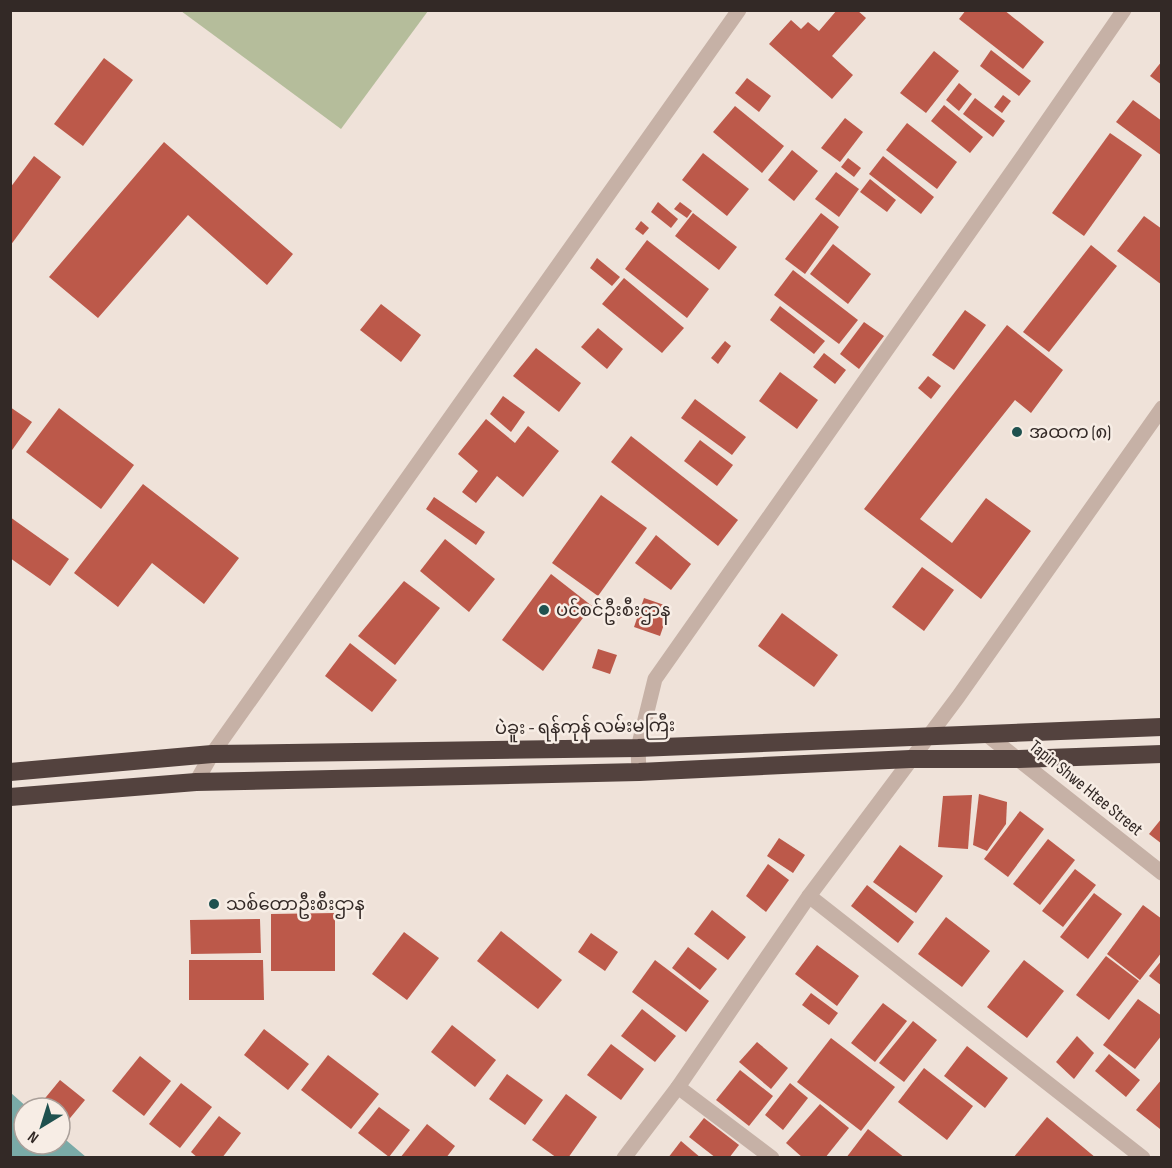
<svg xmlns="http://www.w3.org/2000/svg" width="1172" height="1168" font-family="'Sofia Sans Condensed','Noto Sans Myanmar',sans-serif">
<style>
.green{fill:#b5bd9b}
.water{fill:#7aaaa7}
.building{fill:#bc594a}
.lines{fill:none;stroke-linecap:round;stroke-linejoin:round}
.street{stroke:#c6b1a6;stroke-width:15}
.highway{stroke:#53423e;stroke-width:18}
.poi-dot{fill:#1f514f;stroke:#f7ede5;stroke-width:2}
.labels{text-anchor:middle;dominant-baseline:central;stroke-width:5;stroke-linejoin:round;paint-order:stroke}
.poi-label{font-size:18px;fill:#332926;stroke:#f7ede5;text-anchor:start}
.street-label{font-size:18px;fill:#332926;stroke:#f7ede5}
</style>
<rect width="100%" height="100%" fill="#efe2d9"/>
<path class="green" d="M181 11H428L341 129Z"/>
<path class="water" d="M11 1093 28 1108H24V1144H60V1135L86 1157H11Z"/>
<g class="building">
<path d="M837 10H857L866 18 832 56 853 75 832 99 769 44 791 20 801 29 808 22 819 31Z"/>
<path d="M966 10H1004L1044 42 1023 69 959 19Z"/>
<path d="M991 50 1031 81 1019 96 980 66Z"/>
<path d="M934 51 959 71 926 113 900 93Z"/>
<path d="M104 58 133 80 83 146 54 124Z"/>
<path d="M1162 61V85L1150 76Z"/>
<path d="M747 78 771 96 759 112 735 93Z"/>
<path d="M959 83 972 94 959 111 946 100Z"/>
<path d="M1003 95 1011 101 1002 113 994 107Z"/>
<path d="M975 98 1005 121 993 137 963 114Z"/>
<path d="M1133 100 1162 121V156L1116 122Z"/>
<path d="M944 105 983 137 970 153 931 121Z"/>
<path d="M735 106 784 146 762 173 713 132Z"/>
<path d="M845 118 863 132 840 162 821 148Z"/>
<path d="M907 123 957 162 937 189 886 150Z"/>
<path d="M1110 133 1142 155 1084 236 1052 213Z"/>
<path d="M164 142 293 254 267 285 188 215 98 318 49 277Z"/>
<path d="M792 150 818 171 794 201 768 180Z"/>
<path d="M703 153 749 189 727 216 682 180Z"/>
<path d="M34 156 61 177 10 246V188Z"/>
<path d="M883 156 934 197 921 214 869 174Z"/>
<path d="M848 158 861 168 854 177 841 167Z"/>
<path d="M836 172 859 189 839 217 815 199Z"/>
<path d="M870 179 896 200 887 212 860 192Z"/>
<path d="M658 202 678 219 671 228 651 212Z"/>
<path d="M680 202 692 211 687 218 674 209Z"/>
<path d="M693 213 737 247 719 270 675 236Z"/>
<path d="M821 213 839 227 805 274 785 259Z"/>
<path d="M1144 216 1162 229V285L1117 251Z"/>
<path d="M641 221 649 228 643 235 635 229Z"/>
<path d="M647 240 709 289 687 318 625 269Z"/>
<path d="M833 244 871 274 848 304 810 274Z"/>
<path d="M1091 245 1117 266 1049 352 1023 332Z"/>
<path d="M597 258 620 277 612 286 590 268Z"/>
<path d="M793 270 858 320 839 344 774 295Z"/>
<path d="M624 278 684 328 662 353 602 304Z"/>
<path d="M381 304 421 335 401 362 360 330Z"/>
<path d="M780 306 825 341 814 354 770 320Z"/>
<path d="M965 310 986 325 954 370 932 355Z"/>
<path d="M864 322 884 336 859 369 840 354Z"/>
<path d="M1007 325 1063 370 1031 413 1015 400 920 519 952 543 986 498 1031 531 981 599 864 509Z"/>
<path d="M598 328 623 349 607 369 581 347Z"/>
<path d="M725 341 731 346 718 364 711 358Z"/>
<path d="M536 348 581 383 559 412 513 376Z"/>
<path d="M824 353 846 370 835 384 813 367Z"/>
<path d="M780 372 818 400 797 429 759 401Z"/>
<path d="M928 376 941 386 931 399 918 388Z"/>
<path d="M503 396 525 412 511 432 490 414Z"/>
<path d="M695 399 746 437 732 455 681 418Z"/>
<path d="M10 407 32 422 10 453Z"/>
<path d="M59 408 134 465 101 509 26 452Z"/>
<path d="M486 419 515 443 528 426 559 451 523 497 497 476 476 503 462 492 478 471 458 454Z"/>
<path d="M631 436 738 520 718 546 611 462Z"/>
<path d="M700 440 733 465 717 486 684 461Z"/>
<path d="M143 484 239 558 204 604 152 563 118 607 74 573Z"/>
<path d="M601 495 647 528 598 596 552 563Z"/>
<path d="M434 497 485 532 476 545 426 509Z"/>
<path d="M10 517 69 559 50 586 10 558Z"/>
<path d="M656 535 691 564 671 590 635 563Z"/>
<path d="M445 539 495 579 469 612 420 571Z"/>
<path d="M922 567 954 590 924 631 892 607Z"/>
<path d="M551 574 592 606 543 671 502 640Z"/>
<path d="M404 581 440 608 395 665 358 636Z"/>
<path d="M644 598 670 607 660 636 634 627Z"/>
<path d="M782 613 838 655 814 687 758 646Z"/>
<path d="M350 643 397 680 372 712 325 676Z"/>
<path d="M598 649 617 655 610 674 592 668Z"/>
<path d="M979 794 1007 802 1006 824 987 851 973 845Z"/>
<path d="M972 795 968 849 938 847 943 796Z"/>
<path d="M1020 811 1044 829 1008 877 984 859Z"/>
<path d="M1162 818V844L1149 834Z"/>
<path d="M779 838 805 855 793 873 767 856Z"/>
<path d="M1048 839 1075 860 1040 905 1013 884Z"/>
<path d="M900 845 943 876 916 913 873 882Z"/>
<path d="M768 864 789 880 766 912 746 896Z"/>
<path d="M1075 869 1096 885 1063 927 1042 911Z"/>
<path d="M867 885 914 922 898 943 851 906Z"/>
<path d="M1094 893 1122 914 1088 959 1060 937Z"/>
<path d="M1143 905 1162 919V952L1140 980 1107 954Z"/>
<path d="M712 910 746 937 728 960 694 934Z"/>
<path d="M335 913V971H271V914Z"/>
<path d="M946 917 990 951 962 987 918 954Z"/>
<path d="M260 919 261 953 191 954 190 920Z"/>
<path d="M501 931 562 980 538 1009 477 961Z"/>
<path d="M404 932 439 958 407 1000 372 974Z"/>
<path d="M591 933 618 952 605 971 578 952Z"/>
<path d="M817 945 859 976 837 1006 795 974Z"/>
<path d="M688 947 717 969 700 990 672 968Z"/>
<path d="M1106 956 1139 981 1109 1020 1076 995Z"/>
<path d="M189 960H263L264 1000H189Z"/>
<path d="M655 960 709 1001 686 1032 632 992Z"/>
<path d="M1024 960 1064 991 1027 1038 987 1007Z"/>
<path d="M1162 960V986L1149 976Z"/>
<path d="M811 993 838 1013 829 1025 802 1005Z"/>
<path d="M1138 999 1162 1016V1035L1135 1069 1103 1045Z"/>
<path d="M883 1003 907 1021 875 1062 851 1043Z"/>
<path d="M642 1009 676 1036 655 1062 621 1036Z"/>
<path d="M913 1021 937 1040 904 1082 879 1063Z"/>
<path d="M452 1025 496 1060 475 1087 431 1052Z"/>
<path d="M264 1029 309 1064 288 1090 244 1055Z"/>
<path d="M1077 1036 1094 1053 1074 1079 1056 1062Z"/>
<path d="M831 1038 895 1087 861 1131 797 1082Z"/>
<path d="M757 1042 788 1068 771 1089 739 1062Z"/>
<path d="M611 1044 644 1069 621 1100 587 1075Z"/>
<path d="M967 1046 1008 1078 985 1108 944 1076Z"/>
<path d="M1109 1054 1140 1080 1126 1097 1095 1071Z"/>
<path d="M328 1055 379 1094 351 1129 301 1090Z"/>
<path d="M140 1056 171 1081 144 1116 112 1091Z"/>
<path d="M924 1068 973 1106 947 1140 898 1102Z"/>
<path d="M740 1070 773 1096 749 1126 716 1100Z"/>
<path d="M507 1074 543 1100 525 1125 489 1099Z"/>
<path d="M1162 1079V1128L1160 1129 1136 1110Z"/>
<path d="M60 1080 85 1100 61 1129 60 1127V1108H37Z"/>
<path d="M181 1083 212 1107 180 1148 149 1124Z"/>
<path d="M790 1083 808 1098 783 1130 765 1115Z"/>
<path d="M566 1094 597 1117 568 1158H557L532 1140Z"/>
<path d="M820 1104 849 1128 825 1158H803L786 1143Z"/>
<path d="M379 1107 410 1130 389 1157 358 1133Z"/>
<path d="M219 1116 241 1133 222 1158H198L191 1152Z"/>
<path d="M1047 1117 1096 1158H1013Z"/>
<path d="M704 1118 739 1145 729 1158H716L689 1137Z"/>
<path d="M427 1124 455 1146 446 1158H400Z"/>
<path d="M868 1129 905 1158H846Z"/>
<path d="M681 1141 701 1158H668Z"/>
</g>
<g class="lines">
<g class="street">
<path d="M986 734 1162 873"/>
<path d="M639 772 638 748 655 679 1023 156 1124 10"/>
<path d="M196 782 212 754 739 10"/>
<path d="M809 896 1143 1158"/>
<path d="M678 1087 772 1158"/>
<path d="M624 1158 678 1087 809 896 958 697 1162 408"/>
</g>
<g class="highway">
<path d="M10 772 212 754 638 748 1162 727"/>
<path d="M10 797 196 782 639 772 910 759H1019L1162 754"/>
</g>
</g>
<g class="poi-dot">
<circle cx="1017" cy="432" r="6"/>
<circle cx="544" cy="610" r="6"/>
<circle cx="214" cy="904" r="6"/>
</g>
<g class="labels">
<g class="poi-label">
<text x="1029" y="432">အထက (၈)</text>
<text x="556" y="610">ပင်စင်ဦးစီးဌာန</text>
<text x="226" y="904">သစ်တောဦးစီးဌာန</text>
</g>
<g class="street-label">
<text transform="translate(585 727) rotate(-1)">ပဲခူး - ရန်ကုန် လမ်းမကြီး</text>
<text transform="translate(1086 788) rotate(39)">Tapin Shwe Htee Street</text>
</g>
</g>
<rect width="1172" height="1168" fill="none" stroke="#332926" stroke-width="24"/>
<g transform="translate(42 1126) rotate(218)"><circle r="28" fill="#f7ede5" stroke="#a99f99" stroke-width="1.5"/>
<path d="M0-4.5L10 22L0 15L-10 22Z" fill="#1f514f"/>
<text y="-9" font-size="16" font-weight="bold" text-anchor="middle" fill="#332926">N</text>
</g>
</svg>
